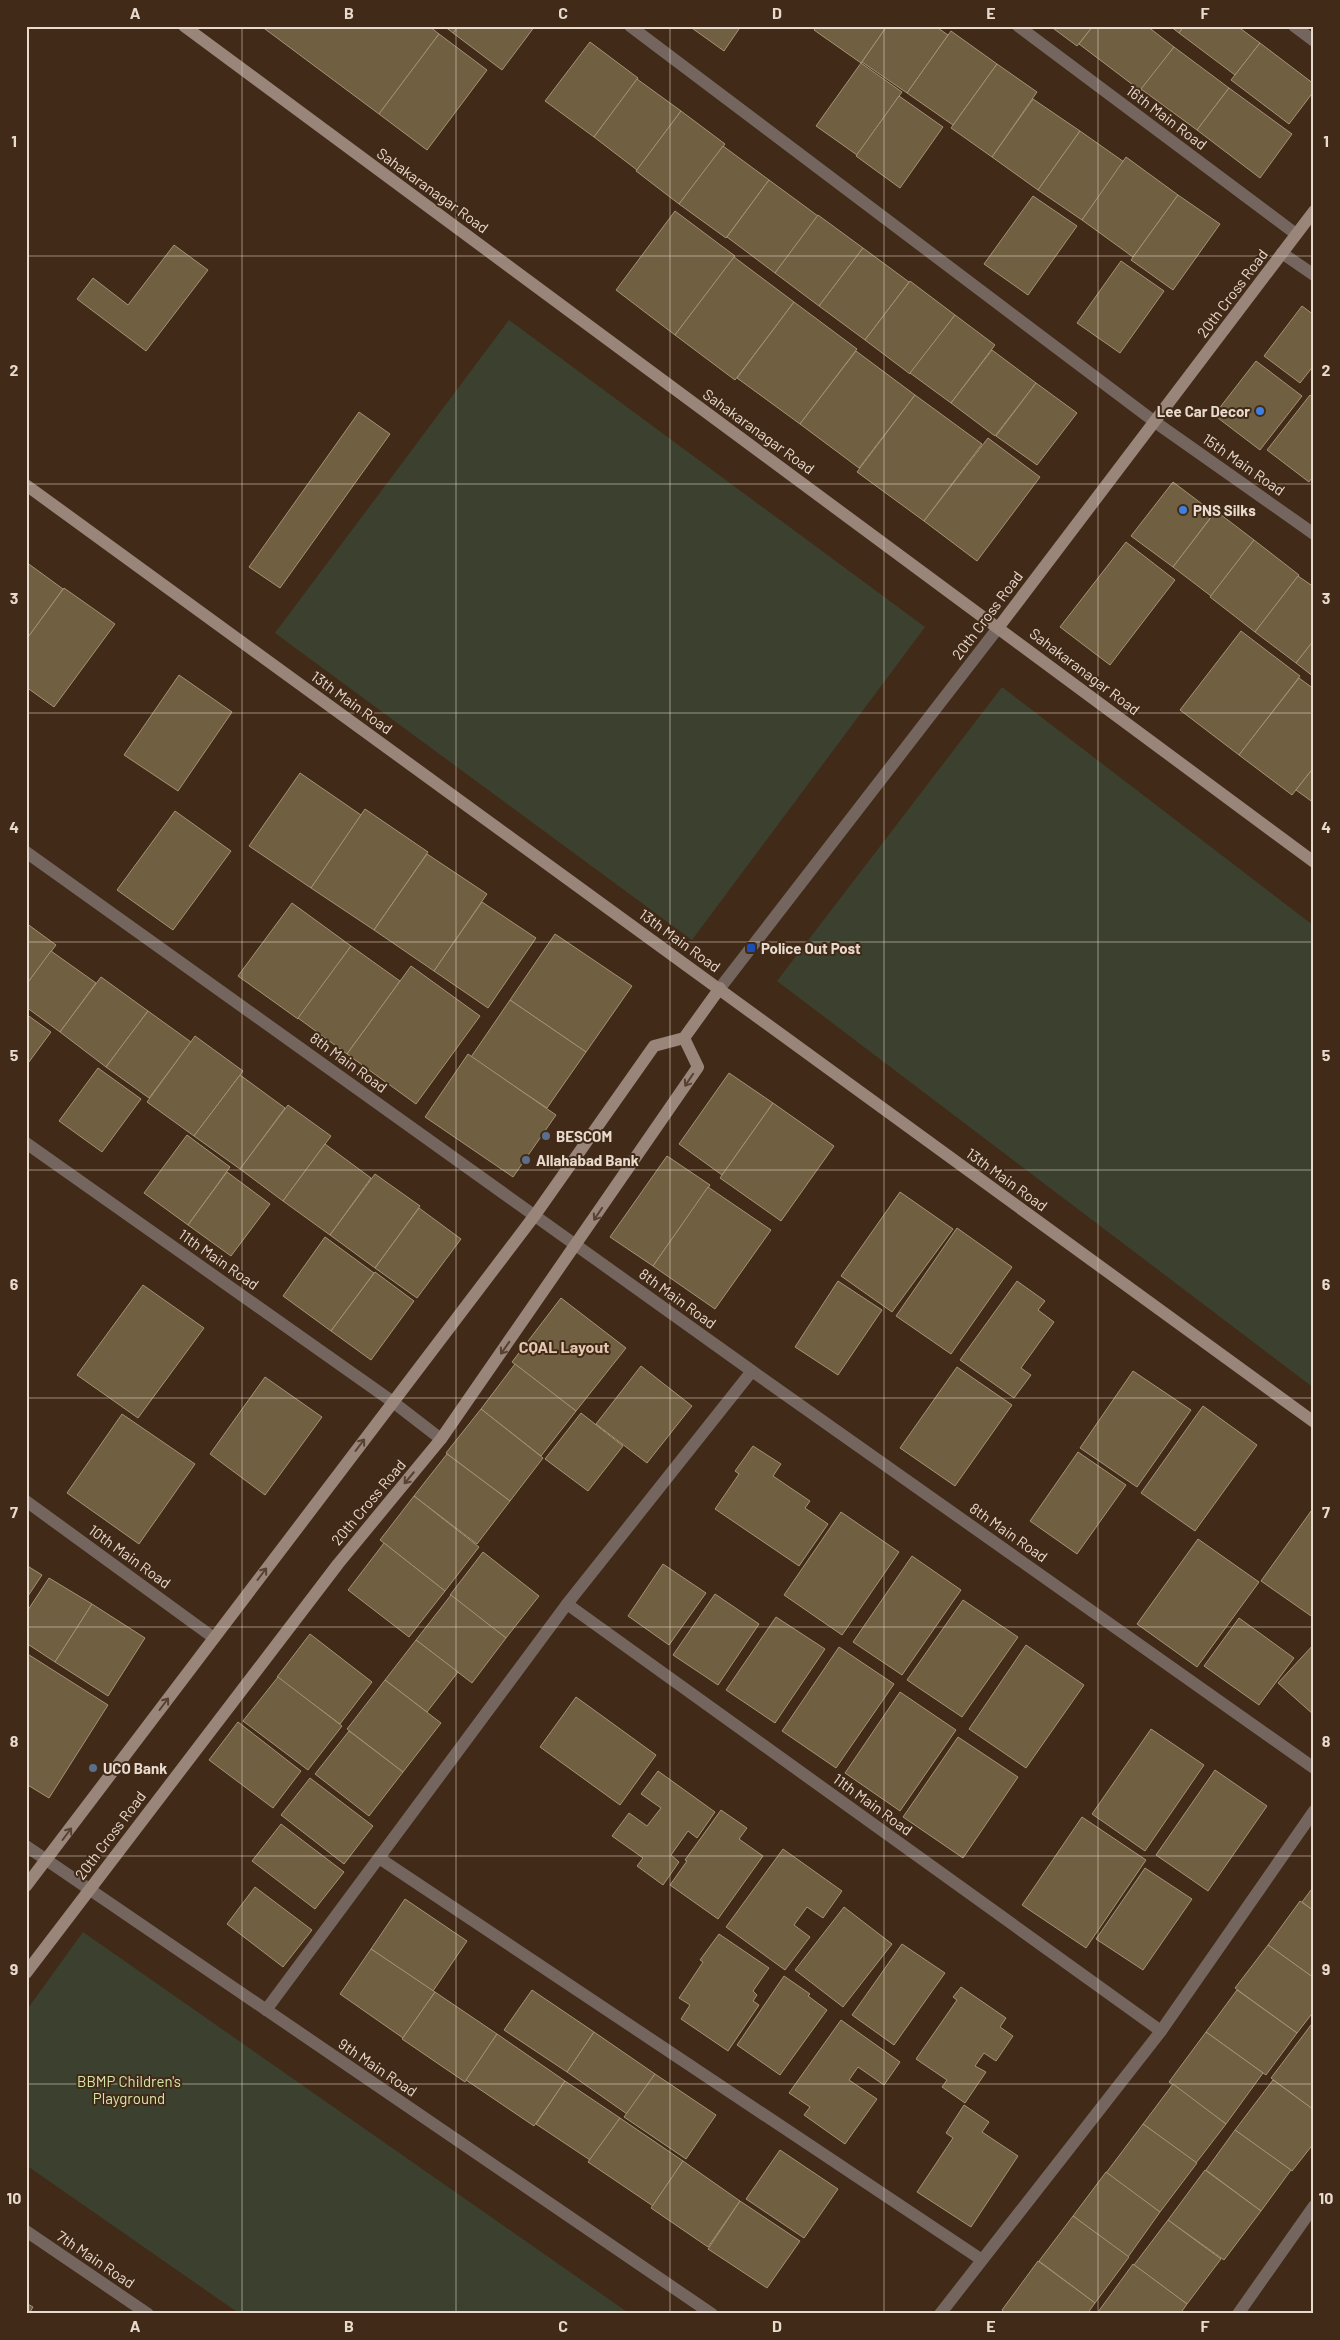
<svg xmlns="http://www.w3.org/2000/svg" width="1340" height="2340" font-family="Barlow,sans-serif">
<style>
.green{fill:#3c412f}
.building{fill:#715f41;stroke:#a49275}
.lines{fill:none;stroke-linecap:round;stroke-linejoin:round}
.street{stroke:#74665f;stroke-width:12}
.secondary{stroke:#9a857a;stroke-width:12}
.oneway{stroke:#574130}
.grid{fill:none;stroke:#e9dace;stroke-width:1;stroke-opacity:0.55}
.shop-dot{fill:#3f7fe0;stroke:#412a17;stroke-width:2}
.transit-dot{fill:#1a4fb4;stroke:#412a17;stroke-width:2}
.service-dot{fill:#5c6f8a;stroke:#412a17;stroke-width:2}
.labels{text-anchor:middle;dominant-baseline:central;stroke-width:4;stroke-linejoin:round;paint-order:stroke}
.street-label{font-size:15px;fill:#e9dace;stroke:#412a17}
.poi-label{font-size:15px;font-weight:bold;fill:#e9dace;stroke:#412a17;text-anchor:start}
.park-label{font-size:15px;fill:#d5e6aa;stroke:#412a17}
.neighbourhood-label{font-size:16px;font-weight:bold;fill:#e7c9b2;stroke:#412a17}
.neatline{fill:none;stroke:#e9dace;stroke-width:2}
.grid-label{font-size:16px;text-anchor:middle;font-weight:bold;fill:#e9dace}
</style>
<rect width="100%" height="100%" fill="#412a17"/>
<g class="green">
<path d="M509 320 925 627 692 940 275 633Z"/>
<path d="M1002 687 1314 926V1388L777 981Z"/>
<path d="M83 1932 630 2314H240L26 2165V2011Z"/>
</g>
<g class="building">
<path d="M261 26H429L439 34 379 114Z"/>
<path d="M444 26H459L453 33Z"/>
<path d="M459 26H535L502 70 453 33Z"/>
<path d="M689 26H741L724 51Z"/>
<path d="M817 26H887L861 63 814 30Z"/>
<path d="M887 26H935L948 35 907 93 862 62Z"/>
<path d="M1050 26H1093L1077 46Z"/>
<path d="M1093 26H1147L1174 47 1141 91 1079 44Z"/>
<path d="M1170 26H1184L1179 33Z"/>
<path d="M1184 26H1237L1260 43 1235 75 1179 33Z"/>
<path d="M951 31 997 64 953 125 907 93Z"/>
<path d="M439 34 487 70 427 150 379 114Z"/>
<path d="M590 42 638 78 594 137 545 101Z"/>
<path d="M1260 43 1314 84V91L1289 124 1231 80Z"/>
<path d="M1174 47 1229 88 1197 130 1141 89Z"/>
<path d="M861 63 902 92 857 155 816 126Z"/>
<path d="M997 64 1037 92 992 157 951 128Z"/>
<path d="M637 79 681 111 637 170 594 137Z"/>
<path d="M1229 88 1292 134 1260 178 1197 130Z"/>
<path d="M899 96 943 127 900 188 856 156Z"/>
<path d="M1033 99 1080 131 1038 190 992 157Z"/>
<path d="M681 111 725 144 679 204 636 171Z"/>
<path d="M1080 131 1124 162 1082 220 1038 190Z"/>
<path d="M723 146 769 180 726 238 679 204Z"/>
<path d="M1126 157 1178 195 1133 257 1082 220Z"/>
<path d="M769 180 818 216 775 273 727 237Z"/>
<path d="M1178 195 1220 224 1173 290 1131 260Z"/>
<path d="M1033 196 1077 226 1028 295 984 264Z"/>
<path d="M675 211 735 256 675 335 616 290Z"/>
<path d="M818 215 863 248 819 306 775 273Z"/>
<path d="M174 245 208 270 146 351 77 299 93 278 128 305Z"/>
<path d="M863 248 909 282 865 340 819 306Z"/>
<path d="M734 257 794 302 735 380 675 335Z"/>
<path d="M1121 261 1164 291 1120 353 1077 323Z"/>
<path d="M910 281 955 315 910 374 865 340Z"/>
<path d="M794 302 857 349 800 424 737 378Z"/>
<path d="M1302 306 1314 315V365L1300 383 1264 356Z"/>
<path d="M955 315 995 345 951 403 910 373Z"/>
<path d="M992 350 1036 383 995 436 951 403Z"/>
<path d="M856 351 915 395 859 468 800 424Z"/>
<path d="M1256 361 1302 396 1260 450 1214 415Z"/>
<path d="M1036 383 1077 413 1037 465 996 436Z"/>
<path d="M915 395 982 444 924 521 857 472Z"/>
<path d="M1310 395 1314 398V475L1309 482 1267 450Z"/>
<path d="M359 412 390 434 280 588 249 567Z"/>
<path d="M988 438 1040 477 977 561 924 521Z"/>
<path d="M1173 482 1214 513 1173 567 1131 536Z"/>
<path d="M1216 511 1254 540 1211 596 1173 567Z"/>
<path d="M1254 540 1299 575 1255 632 1210 597Z"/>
<path d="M1126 542 1175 580 1110 665 1060 627Z"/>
<path d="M26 562 63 589 26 640Z"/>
<path d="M1298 576 1314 587V640L1296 663 1255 632Z"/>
<path d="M64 588 115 624 54 707 26 687V640Z"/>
<path d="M1241 631 1300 676 1239 755 1180 710Z"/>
<path d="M1314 640V677L1296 663Z"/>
<path d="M179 675 232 712 178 791 124 755Z"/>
<path d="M1299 678 1314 689V767L1292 795 1239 755Z"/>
<path d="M1314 767V803L1296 790Z"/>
<path d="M300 773 361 815 311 888 249 846Z"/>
<path d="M365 809 428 852 374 930 311 888Z"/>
<path d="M175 811 231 851 173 930 117 890Z"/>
<path d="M427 854 487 894 434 971 374 930Z"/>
<path d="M482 902 536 938 488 1008 434 971Z"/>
<path d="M292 903 351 946 298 1019 238 976Z"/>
<path d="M26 923 56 945 26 985Z"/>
<path d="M555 934 632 986 586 1052 510 1000Z"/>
<path d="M351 946 400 981 347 1054 298 1018Z"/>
<path d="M51 951 96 983 60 1032 26 1007V985Z"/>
<path d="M411 966 480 1016 416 1104 347 1054Z"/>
<path d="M101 977 148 1011 106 1067 60 1032Z"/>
<path d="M510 1000 586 1052 547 1108 471 1057Z"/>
<path d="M148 1011 191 1042 149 1098 106 1067Z"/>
<path d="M26 1014 51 1032 26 1066Z"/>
<path d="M195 1036 243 1071 194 1136 147 1102Z"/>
<path d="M468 1054 556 1115 513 1177 425 1117Z"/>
<path d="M98 1068 141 1099 102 1152 59 1121Z"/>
<path d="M729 1073 773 1103 722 1175 679 1144Z"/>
<path d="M240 1075 285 1108 240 1169 194 1136Z"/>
<path d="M773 1103 834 1146 781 1221 720 1178Z"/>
<path d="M288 1105 331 1136 283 1201 240 1169Z"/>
<path d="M187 1135 230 1167 188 1225 144 1193Z"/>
<path d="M325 1144 371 1178 330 1235 283 1201Z"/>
<path d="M667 1156 710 1185 653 1266 610 1237Z"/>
<path d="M227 1172 270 1204 231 1256 188 1225Z"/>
<path d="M375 1174 420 1206 375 1268 330 1235Z"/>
<path d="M708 1187 771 1230 715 1309 653 1266Z"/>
<path d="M900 1192 953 1229 892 1312 841 1276Z"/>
<path d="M419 1208 461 1239 417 1298 375 1268Z"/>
<path d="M957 1228 1012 1267 951 1354 896 1316Z"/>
<path d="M325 1237 374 1273 331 1331 283 1296Z"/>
<path d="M375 1272 414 1301 371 1360 331 1331Z"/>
<path d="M838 1281 882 1310 838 1375 795 1347Z"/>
<path d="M1017 1281 1045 1301 1038 1310 1054 1322 1021 1368 1031 1375 1014 1398 960 1360Z"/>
<path d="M143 1285 204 1328 138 1418 77 1375Z"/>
<path d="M561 1298 626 1348 576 1411 512 1362Z"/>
<path d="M515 1364 576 1411 541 1456 481 1409Z"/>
<path d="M641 1366 692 1406 647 1463 596 1424Z"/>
<path d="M957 1367 1012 1405 955 1486 900 1448Z"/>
<path d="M1133 1371 1191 1410 1137 1487 1080 1448Z"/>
<path d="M265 1377 322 1417 265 1495 210 1454Z"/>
<path d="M1203 1406 1257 1445 1195 1531 1141 1493Z"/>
<path d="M481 1409 543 1458 510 1501 446 1453Z"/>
<path d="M581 1413 623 1446 588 1491 545 1459Z"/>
<path d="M122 1414 195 1464 139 1544 67 1493Z"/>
<path d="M753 1446 781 1464 773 1476 810 1501 805 1508 828 1524 799 1566 715 1509 739 1474 735 1471Z"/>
<path d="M1078 1452 1126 1485 1077 1554 1030 1521Z"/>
<path d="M447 1454 510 1501 477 1544 414 1496Z"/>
<path d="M414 1496 479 1547 445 1591 380 1540Z"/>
<path d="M1314 1507V1618L1261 1581Z"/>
<path d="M841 1512 899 1552 842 1635 784 1595Z"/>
<path d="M1198 1539 1259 1582 1197 1667 1137 1624Z"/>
<path d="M384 1543 445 1591 409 1637 348 1590Z"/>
<path d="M483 1552 539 1596 506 1638 450 1595Z"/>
<path d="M912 1556 961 1590 902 1675 853 1642Z"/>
<path d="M663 1564 706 1593 669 1645 628 1616Z"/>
<path d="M26 1565 42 1575 26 1599Z"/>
<path d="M49 1578 92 1604 55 1662 26 1643V1613Z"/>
<path d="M715 1594 759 1624 718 1685 673 1655Z"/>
<path d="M451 1595 506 1638 472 1683 416 1640Z"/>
<path d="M963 1600 1018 1637 962 1717 907 1680Z"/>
<path d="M92 1604 145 1638 108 1696 55 1662Z"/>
<path d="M776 1617 825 1649 775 1723 726 1690Z"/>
<path d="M1239 1618 1294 1658 1259 1705 1204 1666Z"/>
<path d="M310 1634 372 1682 340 1724 277 1677Z"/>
<path d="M416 1640 458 1672 427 1712 385 1680Z"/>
<path d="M1314 1644V1715L1278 1683Z"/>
<path d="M1026 1645 1084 1685 1026 1768 969 1729Z"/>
<path d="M839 1647 894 1684 836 1768 782 1731Z"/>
<path d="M26 1653 108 1705 49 1798 26 1784Z"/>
<path d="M278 1677 342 1726 308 1770 243 1721Z"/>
<path d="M385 1680 441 1723 403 1772 347 1729Z"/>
<path d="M900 1692 956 1730 900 1811 845 1773Z"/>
<path d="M576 1697 656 1755 620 1805 540 1747Z"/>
<path d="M238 1722 301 1771 273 1808 209 1760Z"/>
<path d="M1151 1729 1204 1765 1145 1851 1092 1814Z"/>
<path d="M349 1731 403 1772 369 1816 315 1774Z"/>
<path d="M958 1737 1018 1777 963 1858 903 1817Z"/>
<path d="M1215 1770 1267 1806 1208 1891 1156 1855Z"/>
<path d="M658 1771 715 1812 697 1838 688 1831 671 1855 679 1862 663 1885 637 1866 643 1858 612 1836 629 1813 647 1826 661 1808 641 1794Z"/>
<path d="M310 1778 373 1826 344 1864 281 1815Z"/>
<path d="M721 1810 747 1828 739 1839 763 1856 718 1919 670 1885 687 1861 685 1860Z"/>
<path d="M1082 1817 1146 1860 1086 1948 1022 1905Z"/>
<path d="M281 1824 344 1872 315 1909 252 1861Z"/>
<path d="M783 1849 842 1891 823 1918 807 1907 794 1925 810 1937 785 1970 726 1927Z"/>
<path d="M1145 1868 1192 1899 1143 1970 1096 1939Z"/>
<path d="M1314 1886V1911L1302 1902Z"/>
<path d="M255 1887 312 1930 283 1967 227 1924Z"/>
<path d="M405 1899 467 1941 433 1991 371 1949Z"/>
<path d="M1300 1901 1314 1911V1978L1268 1945Z"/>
<path d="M844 1907 892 1944 843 2007 795 1970Z"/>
<path d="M719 1934 769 1968 753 1991 757 1995 753 2001 759 2005 728 2051 681 2019 690 2005 679 1998 703 1962 700 1960Z"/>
<path d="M902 1944 945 1973 894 2045 852 2015Z"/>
<path d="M1268 1945 1314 1978V2011L1297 2033 1235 1988Z"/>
<path d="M371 1949 435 1992 403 2038 340 1994Z"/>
<path d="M784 1976 810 1994 808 1996 827 2010 780 2075 737 2045Z"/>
<path d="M961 1987 1006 2018 1000 2027 1013 2036 996 2061 984 2053 975 2066 986 2072 965 2103 942 2087 947 2080 916 2059 957 2000 953 1997Z"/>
<path d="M532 1990 594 2032 567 2072 504 2030Z"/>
<path d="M1237 1990 1297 2033 1266 2075 1206 2032Z"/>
<path d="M435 1992 497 2034 465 2082 402 2039Z"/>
<path d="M841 2020 900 2062 884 2085 858 2067 849 2080 877 2099 845 2144 804 2115 810 2107 789 2093Z"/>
<path d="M1314 2021V2110L1271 2078Z"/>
<path d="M594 2032 655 2074 627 2114 567 2072Z"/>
<path d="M1206 2032 1263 2073 1226 2124 1169 2082Z"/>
<path d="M497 2034 565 2081 534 2126 466 2080Z"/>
<path d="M655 2074 716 2115 686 2159 624 2117Z"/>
<path d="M1273 2080 1314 2110V2143L1292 2171 1235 2130Z"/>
<path d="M565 2081 620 2118 590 2160 536 2124Z"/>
<path d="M1173 2084 1226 2124 1196 2163 1143 2124Z"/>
<path d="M964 2105 989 2122 982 2132 1018 2156 971 2227 917 2192 953 2138 946 2133Z"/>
<path d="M620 2118 683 2161 653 2206 588 2162Z"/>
<path d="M1143 2124 1197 2163 1160 2212 1106 2173Z"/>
<path d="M1235 2130 1291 2170 1261 2211 1206 2170Z"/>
<path d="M780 2150 838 2189 804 2238 746 2199Z"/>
<path d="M683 2161 740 2201 708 2247 651 2208Z"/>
<path d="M1205 2170 1261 2211 1224 2260 1168 2220Z"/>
<path d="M1106 2172 1160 2212 1128 2257 1073 2216Z"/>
<path d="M740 2201 800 2241 767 2288 708 2249Z"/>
<path d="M1073 2216 1129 2257 1095 2303 1039 2261Z"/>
<path d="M1168 2220 1221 2259 1187 2304 1134 2265Z"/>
<path d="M1038 2261 1095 2303 1087 2314H1007L1002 2310Z"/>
<path d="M1133 2264 1187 2304 1180 2314 1098 2312Z"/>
<path d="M26 2303 33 2307 29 2314H26Z"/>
</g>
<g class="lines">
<g class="street">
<path d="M630 26 1155 422 1314 534"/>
<path d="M1018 26 1296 234"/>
<path d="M1294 26 1314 41"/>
<path d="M1282 253 1314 275"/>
<path d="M26 852 752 1371 1314 1768"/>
<path d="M720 988 998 628"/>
<path d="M26 1143 393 1402 441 1439"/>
<path d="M26 1501 214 1638"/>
<path d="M567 1604 1161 2031"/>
<path d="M26 1846 712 2314"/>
<path d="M379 1858 982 2260"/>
<path d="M266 2010 567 1604 752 1371"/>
<path d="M26 2231 148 2314"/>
<path d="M940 2314 1161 2031 1314 1811"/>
<path d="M1238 2314 1314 2206"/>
</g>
<g class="secondary">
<path d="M184 26 1314 862"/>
<path d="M26 485 1314 1422"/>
<path d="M998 628 1314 211"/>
<path d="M26 1886 535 1215 654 1046 684 1038 720 988"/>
<path d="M26 1973 338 1564 441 1439 698 1067 684 1038"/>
</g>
</g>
<defs><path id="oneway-shaft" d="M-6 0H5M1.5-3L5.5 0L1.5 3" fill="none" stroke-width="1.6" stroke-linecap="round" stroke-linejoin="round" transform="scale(1.25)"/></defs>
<g class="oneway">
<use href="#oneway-shaft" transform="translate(689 1080) rotate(124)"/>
<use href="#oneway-shaft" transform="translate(598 1214) rotate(124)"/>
<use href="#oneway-shaft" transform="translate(505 1348) rotate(125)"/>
<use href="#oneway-shaft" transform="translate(360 1445) rotate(-53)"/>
<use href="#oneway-shaft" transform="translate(409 1478) rotate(130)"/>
<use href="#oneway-shaft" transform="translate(262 1574) rotate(-53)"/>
<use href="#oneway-shaft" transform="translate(164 1704) rotate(-53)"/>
<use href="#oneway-shaft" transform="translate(67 1834) rotate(-53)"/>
</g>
<path class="grid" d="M242 26V2314M456 26V2314M670 26V2314M884 26V2314M1098 26V2314M26 256H1314M26 484H1314M26 713H1314M26 942H1314M26 1170H1314M26 1398H1314M26 1627H1314M26 1856H1314M26 2084H1314"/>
<g class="shop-dot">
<circle cx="1260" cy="411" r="5"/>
<circle cx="1183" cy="510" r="5"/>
</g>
<rect class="transit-dot" x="746" y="943" width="10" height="10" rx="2.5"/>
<g class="service-dot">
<circle cx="546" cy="1136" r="5"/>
<circle cx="526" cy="1160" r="5"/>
<circle cx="93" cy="1768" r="5"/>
</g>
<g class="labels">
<g class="street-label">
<text transform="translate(1167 117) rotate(37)">16th Main Road</text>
<text transform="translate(433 190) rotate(36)">Sahakaranagar Road</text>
<text transform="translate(1232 293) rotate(-53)">20th Cross Road</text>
<text transform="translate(759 431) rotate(36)">Sahakaranagar Road</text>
<text transform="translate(1244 464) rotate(35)">15th Main Road</text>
<text transform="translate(987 615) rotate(-53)">20th Cross Road</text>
<text transform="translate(1085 671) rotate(37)">Sahakaranagar Road</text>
<text transform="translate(352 702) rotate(36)">13th Main Road</text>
<text transform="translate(680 940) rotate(36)">13th Main Road</text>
<text transform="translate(349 1062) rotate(36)">8th Main Road</text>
<text transform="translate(1007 1179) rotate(36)">13th Main Road</text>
<text transform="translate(219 1259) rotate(35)">11th Main Road</text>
<text transform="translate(678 1298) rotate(36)">8th Main Road</text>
<text transform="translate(368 1502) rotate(-50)">20th Cross Road</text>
<text transform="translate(1009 1532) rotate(35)">8th Main Road</text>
<text transform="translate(130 1556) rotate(36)">10th Main Road</text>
<text transform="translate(873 1804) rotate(36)">11th Main Road</text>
<text transform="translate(110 1835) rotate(-53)">20th Cross Road</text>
<text transform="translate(378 2067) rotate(34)">9th Main Road</text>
<text transform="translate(96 2259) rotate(34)">7th Main Road</text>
</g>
<g class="poi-label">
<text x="1250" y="411" text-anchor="end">Lee Car Decor</text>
<text x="1193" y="510">PNS Silks</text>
<text x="761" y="948">Police Out Post</text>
<text x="556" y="1136">BESCOM</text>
<text x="536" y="1160">Allahabad Bank</text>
<text x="103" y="1768">UCO Bank</text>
</g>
<g class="park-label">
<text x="129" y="2081">BBMP Children's<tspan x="129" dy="17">Playground</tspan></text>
</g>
<g class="neighbourhood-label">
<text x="564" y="1346">CQAL Layout</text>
</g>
</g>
<rect width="1340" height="2340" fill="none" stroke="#412a17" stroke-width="55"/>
<rect x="28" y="28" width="1284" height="2284" class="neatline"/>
<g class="grid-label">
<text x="135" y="19">A</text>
<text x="349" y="19">B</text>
<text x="563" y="19">C</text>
<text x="777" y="19">D</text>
<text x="991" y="19">E</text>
<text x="1205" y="19">F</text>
<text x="14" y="147">1</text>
<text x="1326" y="147">1</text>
<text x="14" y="376">2</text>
<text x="1326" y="376">2</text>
<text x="14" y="604">3</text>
<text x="1326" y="604">3</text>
<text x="14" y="833">4</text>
<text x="1326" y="833">4</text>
<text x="14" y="1061">5</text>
<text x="1326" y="1061">5</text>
<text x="14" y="1290">6</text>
<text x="1326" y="1290">6</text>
<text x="14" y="1518">7</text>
<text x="1326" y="1518">7</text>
<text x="14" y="1747">8</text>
<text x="1326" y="1747">8</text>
<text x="14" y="1975">9</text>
<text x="1326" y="1975">9</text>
<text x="14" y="2204">10</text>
<text x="1326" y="2204">10</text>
<text x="135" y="2332">A</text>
<text x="349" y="2332">B</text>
<text x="563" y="2332">C</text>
<text x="777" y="2332">D</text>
<text x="991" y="2332">E</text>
<text x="1205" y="2332">F</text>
</g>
</svg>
